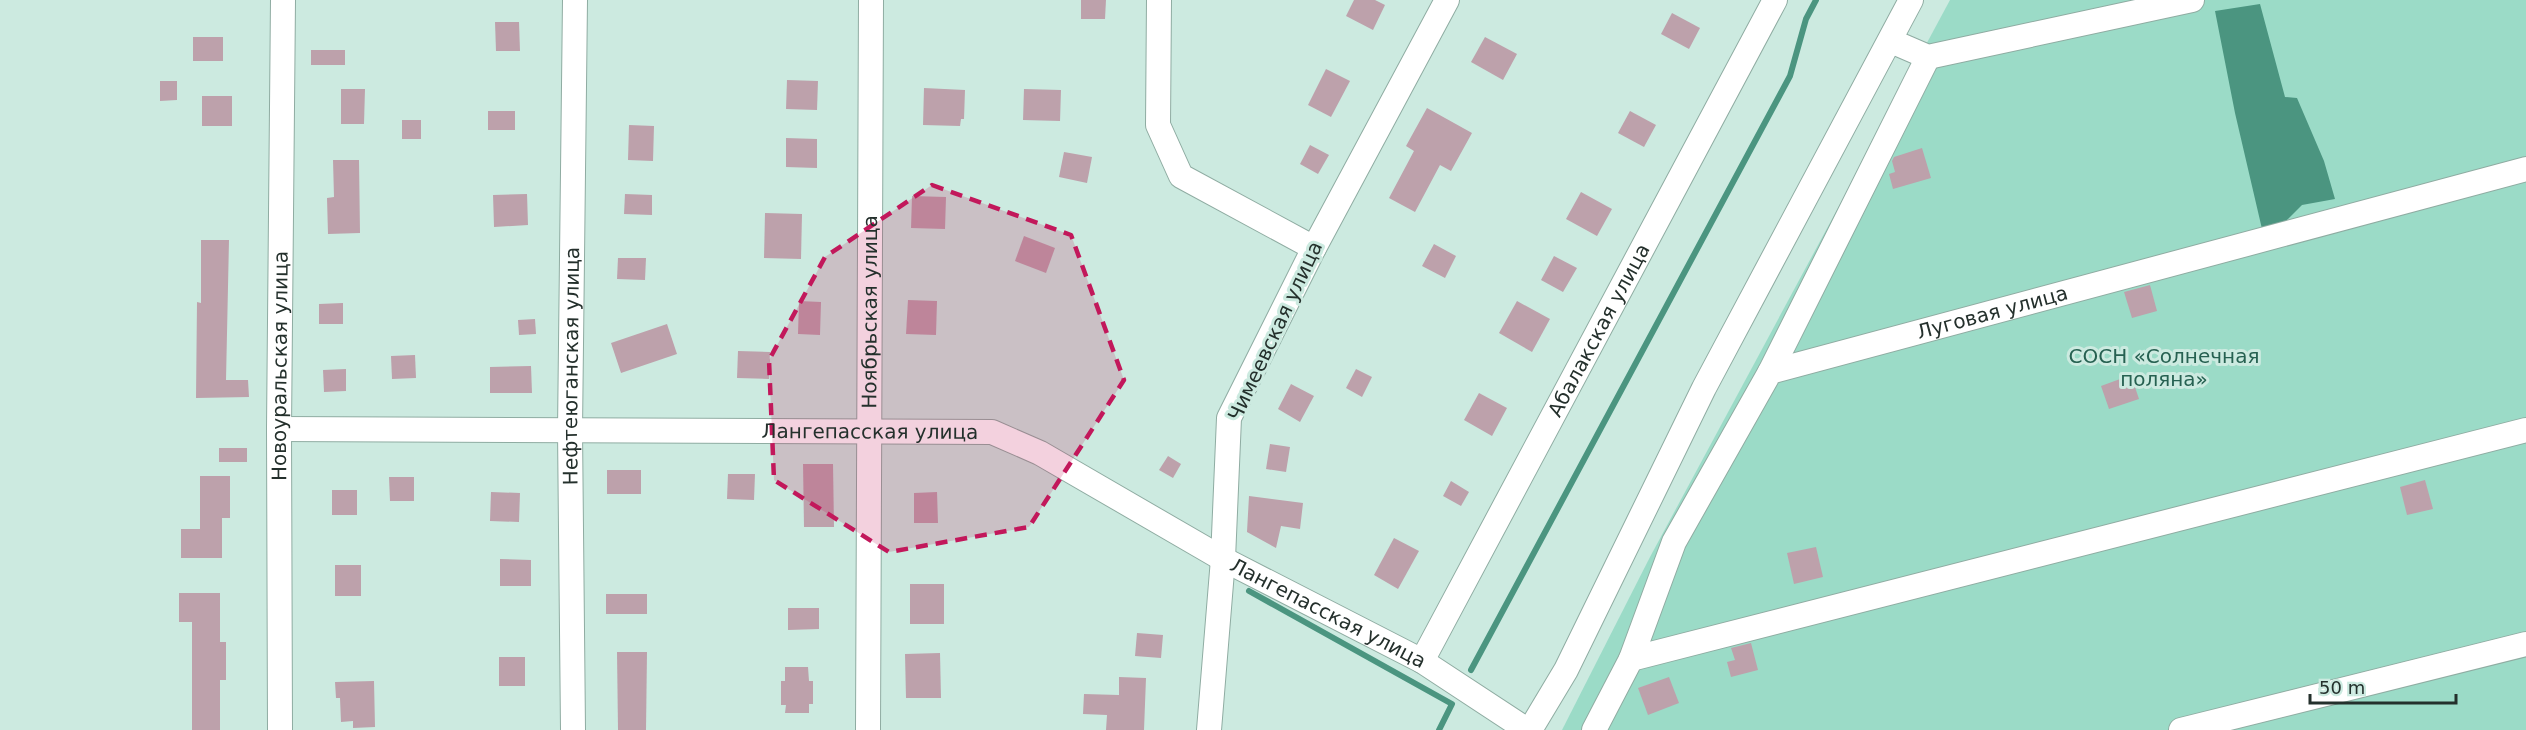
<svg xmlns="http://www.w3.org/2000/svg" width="2526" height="730" font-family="'DejaVu Sans',sans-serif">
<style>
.green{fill:#9bdbc7}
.water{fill:#4b9580}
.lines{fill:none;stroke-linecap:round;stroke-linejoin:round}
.stream{stroke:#4b9580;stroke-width:6}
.building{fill:#bda1ab}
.minor-casing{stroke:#8faca2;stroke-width:26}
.minor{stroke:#fff;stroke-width:24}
.marked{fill:#c2185b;fill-opacity:0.2;stroke:#c2185b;stroke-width:4.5;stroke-dasharray:12 8;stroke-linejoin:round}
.labels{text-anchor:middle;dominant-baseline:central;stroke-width:6;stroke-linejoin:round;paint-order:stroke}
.street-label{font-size:20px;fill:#24302c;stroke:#cceae0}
.park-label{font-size:20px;fill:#266151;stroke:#cceae0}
</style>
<rect width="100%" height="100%" fill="#cceae0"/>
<path class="green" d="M1950 0H2526V730H1562L1650 557Z"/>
<path class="water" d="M2260 4 2285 97 2297 98 2324 161 2335 199 2302 205 2282 225 2262 229 2235 113 2215 11Z"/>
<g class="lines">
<g class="stream">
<path d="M1249 591 1452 704 1439 730"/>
<path d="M1471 670 1790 76 1806 19 1816 0"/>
</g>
</g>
<g class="building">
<path d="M1081 0H1106L1105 19H1081Z"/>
<path d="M1354 0H1375L1385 5 1373 30 1346 16Z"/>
<path d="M1672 13 1700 28 1689 49 1661 34Z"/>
<path d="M495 22H519L520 51H496Z"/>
<rect x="193" y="37" width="30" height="24"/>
<path d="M1485 37 1517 54 1503 80 1471 62Z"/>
<rect x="311" y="50" width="34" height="15"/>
<path d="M1326 69 1350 81 1331 117 1308 105Z"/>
<path d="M787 80 818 81 817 110 786 109Z"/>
<path d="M160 81H177V100L160 101Z"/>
<path d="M924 88 965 90 964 119H961L960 126 923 125Z"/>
<path d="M341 89H365L364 124H341Z"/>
<path d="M1024 89 1061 90 1060 121 1023 120Z"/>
<rect x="202" y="96" width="30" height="30"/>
<path d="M1427 108 1472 133 1451 171 1440 165 1415 212 1389 198 1414 151 1406 146Z"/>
<rect x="488" y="111" width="27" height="19"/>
<path d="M1630 111 1656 125 1644 147 1618 133Z"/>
<rect x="402" y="120" width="19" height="19"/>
<path d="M629 125 654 126 653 161 628 160Z"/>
<path d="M786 138 817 139V168L786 167Z"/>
<path d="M1310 145 1329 155 1318 174 1300 164Z"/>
<path d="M1922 148 1931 178 1893 189 1889 174 1895 172 1892 161 1894 157Z"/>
<path d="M1064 152 1092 157 1087 183 1059 177Z"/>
<path d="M333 160H359L360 233 328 234 327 198 334 197Z"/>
<path d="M1581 192 1612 209 1597 236 1566 219Z"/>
<path d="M527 194 528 225 494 227 493 195Z"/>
<path d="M625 194 652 195V215L624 214Z"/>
<path d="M912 196 946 197 945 229 911 228Z"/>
<path d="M765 213 802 214 801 259 764 258Z"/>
<path d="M1024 236 1055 248 1046 273 1015 261Z"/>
<path d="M201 240H229L226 380H248L249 397 196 398 197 302 201 303Z"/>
<path d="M1434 244 1456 256 1445 278 1422 266Z"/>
<path d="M1554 256 1577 268 1563 292 1541 280Z"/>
<path d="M618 258H646L645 280 617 279Z"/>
<path d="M2150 285 2157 311 2132 318 2124 292Z"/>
<path d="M908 300 937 301 936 335 906 334Z"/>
<path d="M799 301 821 302 820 335 798 334Z"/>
<path d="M1517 301 1550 319 1532 352 1499 333Z"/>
<path d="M343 303V324H319V304Z"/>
<path d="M535 319 536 334 519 335 518 320Z"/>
<path d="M667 324 677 354 621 373 611 343Z"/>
<path d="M738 351 770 352 769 379 737 378Z"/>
<path d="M415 355 416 378 392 379 391 356Z"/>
<path d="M531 366 532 393H490V367Z"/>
<path d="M346 369V391L324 392 323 370Z"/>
<path d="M1356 369 1372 377 1362 397 1346 388Z"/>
<path d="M2131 375 2139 399 2109 409 2101 386Z"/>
<path d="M1291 384 1314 396 1300 422 1278 409Z"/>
<path d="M1479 393 1507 408 1492 436 1464 420Z"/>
<path d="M1270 444 1290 447 1286 472 1266 469Z"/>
<rect x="219" y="448" width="28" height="14"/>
<path d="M1168 456 1181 464 1173 478 1159 470Z"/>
<path d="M803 464H833L834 527H804Z"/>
<rect x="607" y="470" width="34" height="24"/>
<path d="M728 474H755L754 500 727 499Z"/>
<path d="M200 476H230V518H222V558H181V529H200Z"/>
<path d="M389 477H414V501H390Z"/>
<path d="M2425 480 2433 509 2407 515 2400 487Z"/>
<path d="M1451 481 1469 492 1461 506 1443 496Z"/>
<rect x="332" y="490" width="25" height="25"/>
<path d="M491 492 520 493 519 522 490 521Z"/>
<path d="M937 492 938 523H914V493Z"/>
<path d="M1249 496 1303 503 1300 529 1281 526 1276 548 1247 532Z"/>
<path d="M1394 538 1419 551 1398 589 1374 575Z"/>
<path d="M1816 547 1823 577 1794 584 1787 553Z"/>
<path d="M500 559 531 560V586H500Z"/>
<rect x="335" y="565" width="26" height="31"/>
<rect x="910" y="584" width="34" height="40"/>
<path d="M179 593H220V642H226V680H220V730H192V622H179Z"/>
<rect x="606" y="594" width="41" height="20"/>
<path d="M788 608H819V629L788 630Z"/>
<path d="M1137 633 1163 635 1161 658 1135 656Z"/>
<path d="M1751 643 1758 670 1731 677 1727 662 1735 660 1731 648Z"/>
<path d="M617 652H647L646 730H618Z"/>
<path d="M940 653 941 698H906L905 654Z"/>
<rect x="499" y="657" width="26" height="29"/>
<path d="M785 667H808L809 681H813V704H809V713H785L786 705H781V681H785Z"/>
<path d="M1119 677 1146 678 1144 730H1106L1107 715 1083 714 1084 694 1119 695Z"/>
<path d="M1669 677 1679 703 1648 715 1638 688Z"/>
<path d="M374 681 375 727 353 728V721L341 722 340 698H336L335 682Z"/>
</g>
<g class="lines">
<g class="minor-casing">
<g id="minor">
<path d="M1159 0 1158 125 1181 176 1314 248"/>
<path d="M1891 41 1928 57 2192 0"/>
<path d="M1770 372 1928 57"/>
<path id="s1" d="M279 429 992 432 1040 453 1223 559 1422 661 1527 730"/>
<path id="s2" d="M1631 659 1674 542 1770 372 2526 169"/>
<path id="s3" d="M1422 661 1775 0"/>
<path id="s4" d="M280 730 279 429 283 0"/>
<path id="s5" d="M573 730 570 430 575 0"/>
<path id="s6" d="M868 730 871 0"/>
<path d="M1209 730 1223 559 1229 418 1314 248 1447 0"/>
<path d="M1530 730 1566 670 1704 388 1911 0"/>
<path d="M1594 730 1631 659 2526 430"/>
<path d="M2181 730 2526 644"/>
</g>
</g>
<use href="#minor" class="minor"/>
</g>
<path class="marked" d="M932 185 1071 235 1124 380 1029 527 889 552 774 480 769 360 825 257Z"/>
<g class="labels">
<g class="street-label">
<text stroke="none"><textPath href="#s6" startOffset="418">Ноябрьская улица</textPath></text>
<text stroke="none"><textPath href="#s2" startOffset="550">Луговая улица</textPath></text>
<text stroke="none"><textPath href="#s3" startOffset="375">Абалакская улица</textPath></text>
<text transform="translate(1275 331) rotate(-65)">Чимеевская улица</text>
<text stroke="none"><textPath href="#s4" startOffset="364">Новоуральская улица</textPath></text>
<text stroke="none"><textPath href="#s5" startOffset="364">Нефтеюганская улица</textPath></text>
<text stroke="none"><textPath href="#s1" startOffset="591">Лангепасская улица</textPath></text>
<text stroke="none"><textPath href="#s1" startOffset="1095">Лангепасская улица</textPath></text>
</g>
<g class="park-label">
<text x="2164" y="356">СОСН «Солнечная<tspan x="2164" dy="23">поляна»</tspan></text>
</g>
</g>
<path d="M2310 694v9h146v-9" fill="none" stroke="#24302c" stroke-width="3"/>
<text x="2319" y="694" font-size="18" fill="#24302c" stroke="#cceae0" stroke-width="4.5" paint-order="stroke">50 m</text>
</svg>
